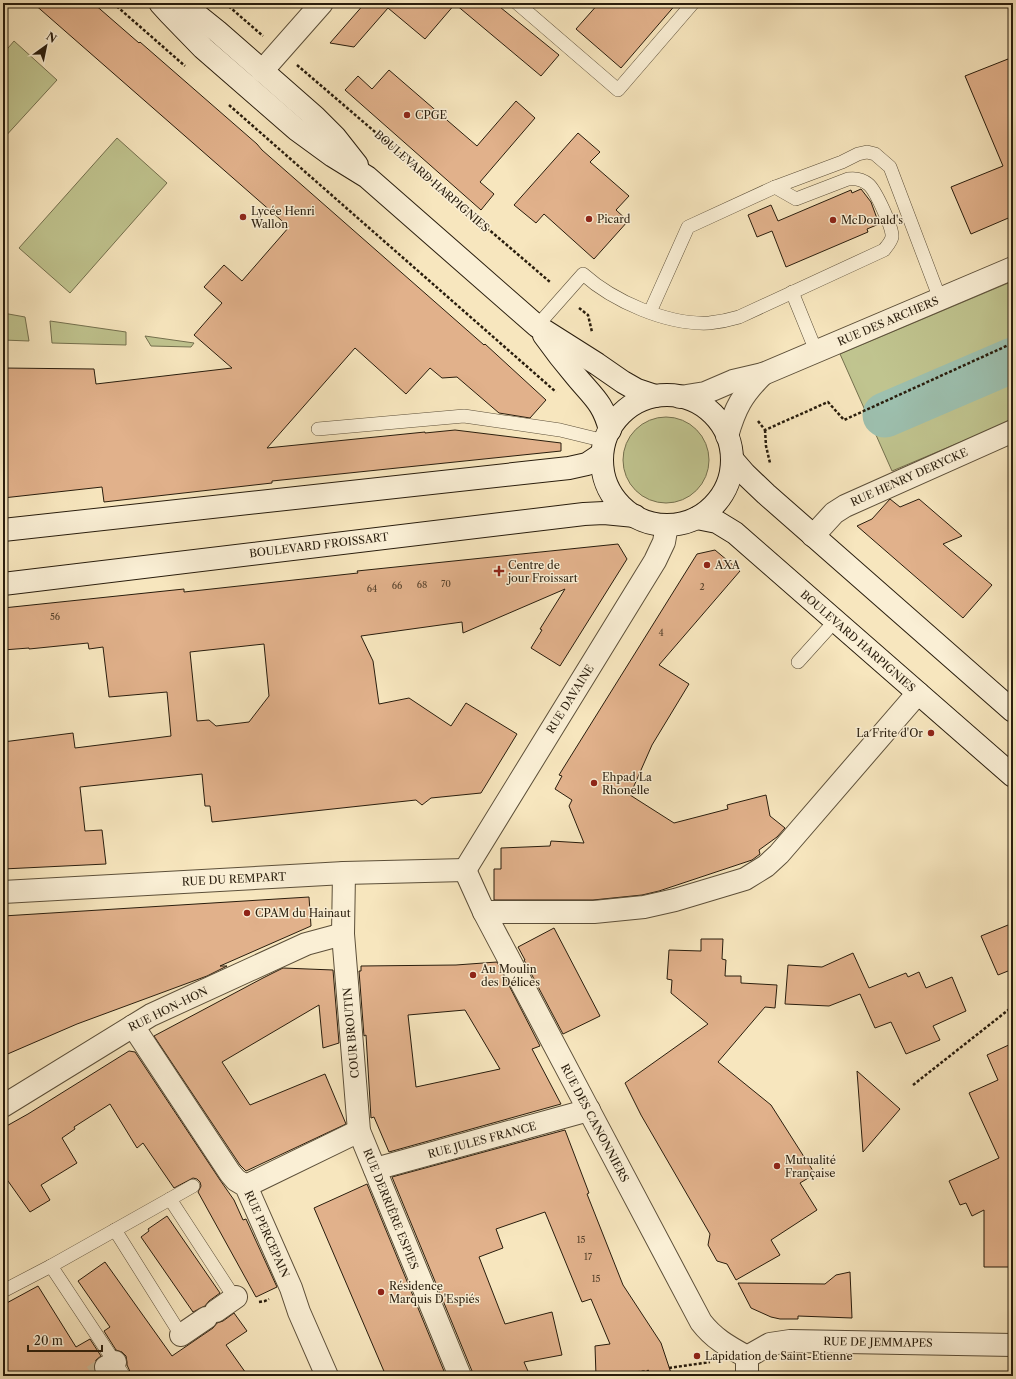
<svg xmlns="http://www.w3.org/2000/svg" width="1016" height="1379" font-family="'Libre Caslon Text',serif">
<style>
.green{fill:#c0c48f;stroke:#74704e}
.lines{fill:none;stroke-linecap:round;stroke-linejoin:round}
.river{stroke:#9dc0af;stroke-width:45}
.building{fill:#e1b18b;stroke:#291d0d;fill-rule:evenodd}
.street-tunnel{stroke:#cebe9b;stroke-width:22;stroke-dasharray:22 11;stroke-linecap:butt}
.lane-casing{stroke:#5c4f39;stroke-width:14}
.street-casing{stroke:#5c4f39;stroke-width:24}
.secondary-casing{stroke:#291d0d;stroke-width:24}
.path{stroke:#291d0d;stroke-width:2.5;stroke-dasharray:3 2;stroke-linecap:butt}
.lane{stroke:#faefd5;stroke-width:13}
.street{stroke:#faefd5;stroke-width:22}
.secondary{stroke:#faefd5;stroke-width:22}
.poi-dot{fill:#8f2418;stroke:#faefd5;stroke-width:1.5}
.labels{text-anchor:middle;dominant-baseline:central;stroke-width:3;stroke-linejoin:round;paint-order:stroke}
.number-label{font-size:9px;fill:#57422c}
.poi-label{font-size:11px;fill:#291d0d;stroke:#faefd5;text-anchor:start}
.street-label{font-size:11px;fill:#291d0d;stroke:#faefd5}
</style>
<rect width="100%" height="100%" fill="#f7e6be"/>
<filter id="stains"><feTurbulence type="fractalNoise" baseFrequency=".005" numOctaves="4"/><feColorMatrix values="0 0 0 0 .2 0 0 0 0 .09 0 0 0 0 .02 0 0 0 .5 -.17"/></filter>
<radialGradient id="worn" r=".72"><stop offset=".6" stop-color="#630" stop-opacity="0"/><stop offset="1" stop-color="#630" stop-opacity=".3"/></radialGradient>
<g class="green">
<path d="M14 41 57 80 3 139V54Z"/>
<path d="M117 138 167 183 70 293 19 248Z"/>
<path d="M1013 281V420L892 471 840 354Z"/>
<path d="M3 313 25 317 29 341 3 340Z"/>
<path d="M50 321 126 332V345L52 343Z"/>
<path d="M145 336 194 343 191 347 151 346Z"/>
<circle cx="666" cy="460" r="43"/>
</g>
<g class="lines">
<path class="river" d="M885 415 1013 360"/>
</g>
<g class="building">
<path d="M33 3H93L139 43 140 42 257 144 262 150 484 345 485 344 546 400 530 418 499 413 457 377 442 378 430 368 406 394 355 348 267 448 425 432V433L455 430 561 443V451L272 481V483L104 502 102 487 3 498V368L94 369 96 384 232 368 194 335 222 303 204 287 224 265 242 281 289 227Z"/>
<path d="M365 3H495L559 55 541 76 455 4 425 39 388 8 354 47 330 43Z"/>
<path d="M599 3H677L621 68 576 29Z"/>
<path d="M1008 59 1013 72V216L971 234 951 187 1003 166 965 76Z"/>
<path d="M389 70 477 146 516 101 535 118 480 182 494 194 481 210 345 90 358 76 372 89Z"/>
<path d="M578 133 600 152 590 162 629 196 616 210 628 221 594 259 544 214 536 223 514 205Z"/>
<path d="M861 189 871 202 879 224 867 229 868 232 786 267 772 231 757 237 748 215 771 205 778 221 851 190 852 193Z"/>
<path d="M890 499 900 507 919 499 962 536 943 544 992 585 963 618 857 526 872 519Z"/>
<path d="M618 544 627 559 560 666 531 648 542 630 540 629 565 589 463 633 462 622 361 636 373 661 379 704 409 698 451 726 466 703 517 734 481 793 431 798 422 805 416 800 212 822 210 806H205L202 774 80 787 85 831 102 830 106 864 3 869V742L73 733 75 748 171 736 167 692 109 697 103 647 89 649 88 643 29 649V648L3 650V608L184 589V592L358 573 357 571ZM264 644 269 696 249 722 216 726 209 720 197 721 190 652Z"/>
<path d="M715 550 740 571 659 665 689 684 652 745 630 795 674 823 728 809 727 805 766 795 770 816 785 828 777 837 759 850 760 854 752 860 659 891 642 895 593 900H494V869H501V848L550 846 551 841 584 843 569 806 572 800 555 789 562 776 559 775 697 554Z"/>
<path d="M309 897 311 926 220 966H227L207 976 77 1024 3 1056V916Z"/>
<path d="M1013 923V969L998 975 981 936Z"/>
<path d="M554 928 600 1016 563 1034 524 960H525L518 947Z"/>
<path d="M701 939H723L722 959 726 960 725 976H741V983L777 985 775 1008 765 1007 718 1062 771 1105 815 1174 800 1183 817 1210 771 1240 780 1255 736 1280 727 1264 717 1261 708 1245 710 1234 641 1115 625 1083 708 1024 671 993 672 980 667 979 669 950 701 951Z"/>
<path d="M853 953 869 988 906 973 908 977 919 972 926 988 952 977 966 1011 933 1026 940 1040 906 1054 891 1022 875 1028 860 994 829 1006 785 1004 788 965 822 967Z"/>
<path d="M497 962 540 1046 532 1049 561 1104 389 1152 374 1117 371 1118 366 1035 364 1036 359 971H361V966L456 965ZM465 1010 500 1069 416 1087 408 1015Z"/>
<path d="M283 968 333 970 339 1043 323 1048 319 1005 222 1062 250 1105 325 1074 346 1124 246 1171 240 1165 154 1036 263 978Z"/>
<path d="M1013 1043V1267H984V1210L972 1216 966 1203 960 1205 949 1181 999 1158 969 1093 998 1080 987 1055Z"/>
<path d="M129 1051 135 1052 220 1180 234 1200 243 1220 246 1219 277 1287 256 1297 198 1192 201 1186 200 1182 197 1179 193 1178 174 1188 143 1143 137 1148 110 1104 74 1127 75 1129 62 1138 77 1163 41 1185 50 1200 30 1212 3 1174V1128L28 1114Z"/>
<path d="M857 1071 900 1109 863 1152Z"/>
<path d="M565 1130 589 1193 587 1194 623 1285 661 1343 672 1376H596L595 1346 610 1344 591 1299 582 1302 545 1212 496 1229 503 1248 479 1257 505 1324 552 1312 562 1355 524 1362 530 1376H472V1371L392 1177Z"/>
<path d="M367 1184 446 1376H386L314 1208Z"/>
<path d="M167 1216 220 1293 209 1301 205 1306 193 1312 141 1237 149 1231 148 1229Z"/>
<path d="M105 1262 172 1356 213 1328 217 1323 223 1321 234 1313 247 1331 226 1345 248 1376H132L127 1365V1362L126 1356 122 1352 116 1350 104 1331 110 1327 78 1281Z"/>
<path d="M850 1272 852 1318 798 1316V1319H780L771 1317 751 1308 738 1283 825 1284 836 1275Z"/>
<path d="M38 1286 76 1347 90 1339 101 1356 96 1360 94 1366 95 1373 98 1376H3V1305Z"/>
</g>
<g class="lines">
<path class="street-tunnel" d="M93 1376 106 1367"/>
<g class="lane-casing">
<g id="lane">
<path d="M517 3 618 90 693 3"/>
<path d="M775 187 842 162 858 154 867 152 875 154 890 167 940 299"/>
<path d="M792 292 816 351"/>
<path d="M537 326 583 274C613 301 667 325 709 323 719 322 729 320 739 317L884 250C887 246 891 242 892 237 893 228 875 189 868 184 862 179 855 178 848 179L796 199 775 187 688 227 650 312"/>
<path d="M318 429 464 416 560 430 605 441"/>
<path d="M798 662 835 621"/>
<path d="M170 1199 193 1186"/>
<path d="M115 1230 181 1335"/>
<path d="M51 1266 124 1376"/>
<path d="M3 1291 51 1266 170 1199 232 1294"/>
</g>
</g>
<g class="street-casing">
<g id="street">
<path d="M262 71 322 3"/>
<path d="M680 397 705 393 733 381 763 374 1013 268"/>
<path d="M727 436C735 408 742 395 763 374"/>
<path d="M813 536 834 513 845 506 1013 431"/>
<path d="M465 870 484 912 585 1103 701 1322C714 1339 729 1347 747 1357"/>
<path d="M465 870 655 561 664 542 667 525"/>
<path d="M344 873 343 934 359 1131 460 1376"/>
<path d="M3 892 344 873 465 870"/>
<path d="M484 912H594L644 907 675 900 745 879 766 866 779 854 918 693"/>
<path d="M133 1026 230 1173 236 1180 246 1186 291 1288 299 1312 327 1376"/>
<path d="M3 1106 151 1015 306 944 343 934"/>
<path d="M375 1169 589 1110"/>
<path d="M246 1186 359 1131"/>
<path d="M216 1311 236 1297"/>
<path d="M181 1335 206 1318"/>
<path d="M747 1357 770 1344 790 1341 1013 1345"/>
<path d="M106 1367 115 1362"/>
<path d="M747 1376V1357"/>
</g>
</g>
<g class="secondary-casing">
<g id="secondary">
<path d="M160 3 170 14 203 48 296 129 333 156 367 177 537 326 597 364 623 382 637 390 655 396"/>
<path d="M182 3 217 31 315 117 335 137 357 165"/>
<path d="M544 335C554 349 564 362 575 375 592 396 603 402 610 430"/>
<circle cx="667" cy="460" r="65"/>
<path d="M732 459 745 474 766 494 1013 711"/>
<path d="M697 518 717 522 735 533 1013 776"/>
<path d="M3 530 569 468 587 464 602 454"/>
<path d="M3 584 584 514 604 513 635 516"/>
</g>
</g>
<g class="path">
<path d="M113 3 185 66"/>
<path d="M225 3 263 36"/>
<path d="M297 65 550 282"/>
<path d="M229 105 556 392"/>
<path d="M579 308 588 315 592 332"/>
<path d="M758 421 765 430 828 402 844 420 1013 343"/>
<path d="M765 430 766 446 770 463"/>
<path d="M913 1085 1012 1007"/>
<path d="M259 1302 265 1301 269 1299"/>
<path d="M669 1368 710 1362"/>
<path d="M607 1376 649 1371"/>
</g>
<use href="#lane" class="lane"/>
<use href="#street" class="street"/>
<use href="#secondary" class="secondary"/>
</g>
<g class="poi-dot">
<circle cx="407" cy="115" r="4"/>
<circle cx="243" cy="217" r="4"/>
<circle cx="589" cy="219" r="4"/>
<circle cx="833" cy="220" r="4"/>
<circle cx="707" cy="565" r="4"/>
<path d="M497 565h4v4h4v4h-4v4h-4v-4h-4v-4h4z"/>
<circle cx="931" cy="733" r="4"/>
<circle cx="594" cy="783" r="4"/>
<circle cx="247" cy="913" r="4"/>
<circle cx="473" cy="975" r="4"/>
<circle cx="777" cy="1166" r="4"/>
<circle cx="381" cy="1292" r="4"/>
<circle cx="697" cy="1356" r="4"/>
</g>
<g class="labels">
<g class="number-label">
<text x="446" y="583">70</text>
<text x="422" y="584">68</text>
<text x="397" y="585">66</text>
<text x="702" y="586">2</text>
<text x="372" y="588">64</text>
<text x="55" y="616">56</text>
<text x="661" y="632">4</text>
<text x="581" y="1239">15</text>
<text x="588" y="1256">17</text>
<text x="596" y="1278">15</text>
</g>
<g class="poi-label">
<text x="415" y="115">CPGE</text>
<text x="251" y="211">Lycée Henri<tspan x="251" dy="13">Wallon</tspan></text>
<text x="597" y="219">Picard</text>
<text x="841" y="220">McDonald's</text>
<text x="508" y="565">Centre de<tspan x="508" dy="13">jour Froissart</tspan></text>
<text x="715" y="565">AXA</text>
<text x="923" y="733" text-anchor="end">La Frite d'Or</text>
<text x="602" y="777">Ehpad La<tspan x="602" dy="13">Rhonelle</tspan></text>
<text x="255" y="913">CPAM du Hainaut</text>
<text x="481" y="969">Au Moulin<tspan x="481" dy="13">des Délices</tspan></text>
<text x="785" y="1160">Mutualité<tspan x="785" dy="13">Française</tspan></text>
<text x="389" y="1286">Résidence<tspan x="389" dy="13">Marquis D'Espiés</tspan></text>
<text x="705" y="1356">Lapidation de Saint-Etienne</text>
</g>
<g class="street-label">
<text transform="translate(432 181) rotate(41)">BOULEVARD HARPIGNIES</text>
<text transform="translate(888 321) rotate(-23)">RUE DES ARCHERS</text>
<text transform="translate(909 477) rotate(-24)">RUE HENRY DERYCKE</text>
<text transform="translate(319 545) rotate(-7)">BOULEVARD FROISSART</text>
<text transform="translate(858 641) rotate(41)">BOULEVARD HARPIGNIES</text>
<text transform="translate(570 699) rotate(-58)">RUE DAVAINE</text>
<text transform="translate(234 879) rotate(-3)">RUE DU REMPART</text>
<text transform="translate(168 1009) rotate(-26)">RUE HON-HON</text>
<text transform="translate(351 1033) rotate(-95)">COUR BROUTIN</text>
<text transform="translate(595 1123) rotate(62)">RUE DES CANONNIERS</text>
<text transform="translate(482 1140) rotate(-15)">RUE JULES FRANCE</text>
<text transform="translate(391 1209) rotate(68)">RUE DERRIÈRE ESPIES</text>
<text transform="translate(267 1234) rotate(66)">RUE PERCEPAIN</text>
<text transform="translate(878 1342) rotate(1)">RUE DE JEMMAPES</text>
</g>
</g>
<rect width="1016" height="1379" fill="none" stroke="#f7e6be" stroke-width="16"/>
<rect x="4" y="4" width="1008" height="1371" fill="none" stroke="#291d0d" stroke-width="2"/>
<rect x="8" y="8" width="1000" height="1363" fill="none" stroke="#291d0d"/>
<g transform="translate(46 46) rotate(33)" stroke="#faefd5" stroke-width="3" paint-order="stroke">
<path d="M0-3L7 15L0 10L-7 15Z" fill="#291d0d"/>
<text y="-6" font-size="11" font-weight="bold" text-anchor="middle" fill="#291d0d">N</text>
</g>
<path d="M28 1345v6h74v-6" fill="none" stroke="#291d0d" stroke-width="2"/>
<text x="34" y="1345" font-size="12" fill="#291d0d" stroke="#faefd5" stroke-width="3" paint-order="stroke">20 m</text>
<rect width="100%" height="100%" filter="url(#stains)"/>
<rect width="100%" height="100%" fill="url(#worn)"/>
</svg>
